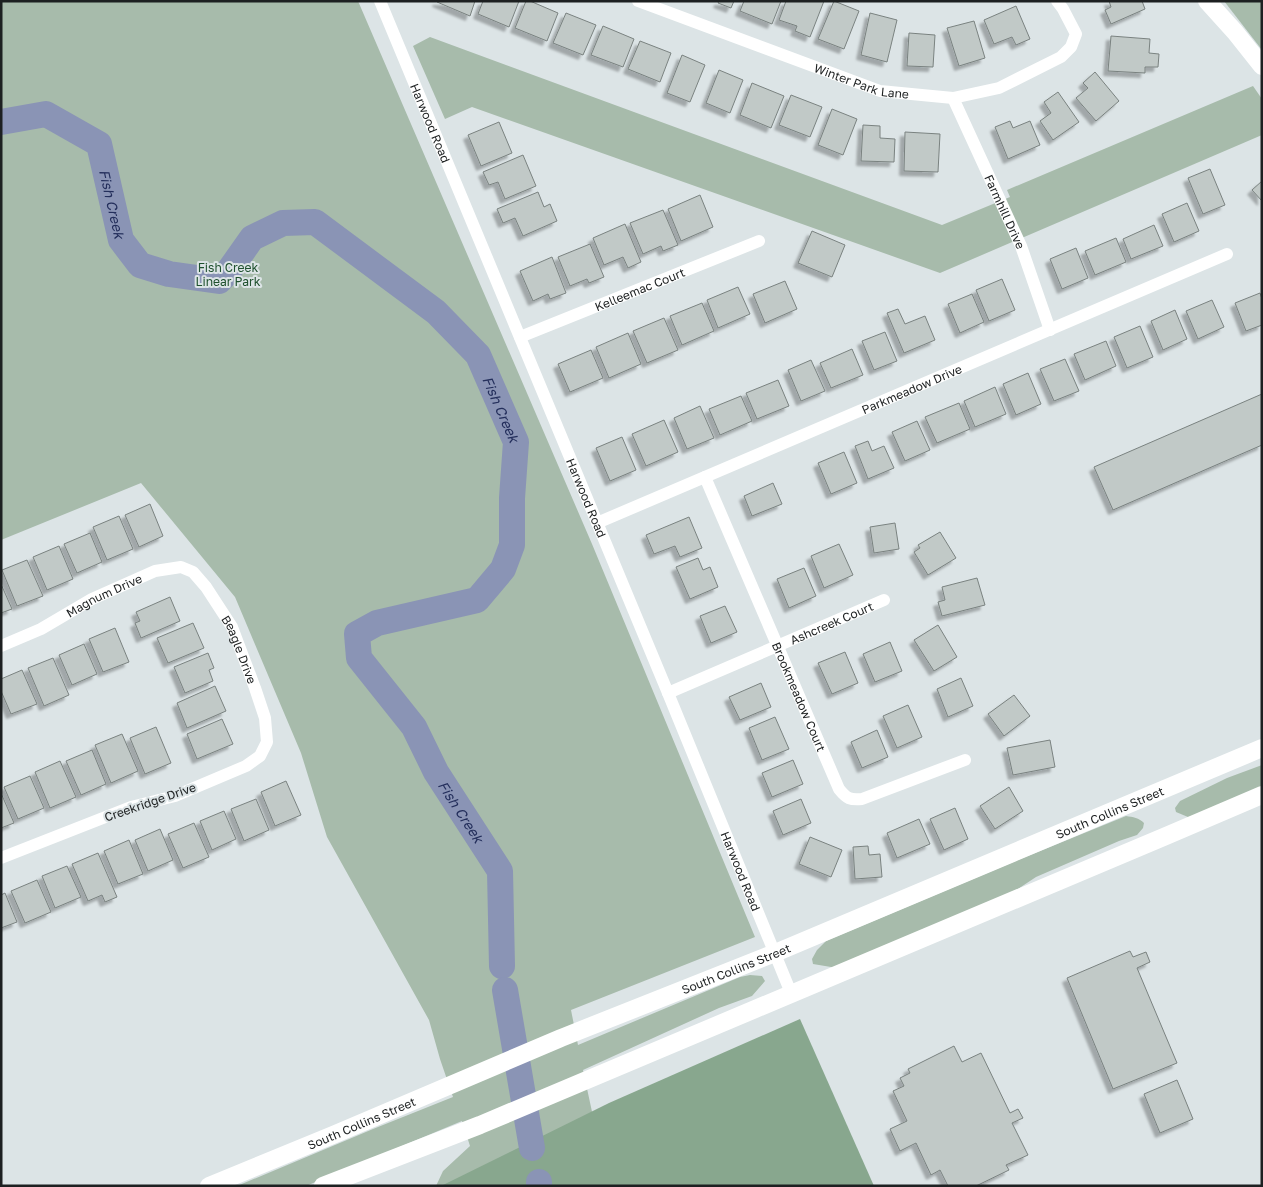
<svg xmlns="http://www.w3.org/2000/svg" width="1263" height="1187" font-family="'Golos Text',sans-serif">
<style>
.green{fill:#a7bbab}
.forest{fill:#88a78e}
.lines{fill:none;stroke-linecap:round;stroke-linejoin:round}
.river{stroke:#8a94b5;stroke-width:26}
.building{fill:#c1c9c7;stroke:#7a8280;filter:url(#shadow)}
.minor{stroke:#fff;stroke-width:12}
.secondary{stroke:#fff;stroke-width:18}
.labels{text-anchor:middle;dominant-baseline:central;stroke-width:4;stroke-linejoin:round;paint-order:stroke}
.street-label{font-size:12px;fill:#1d2021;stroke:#dce4e6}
.park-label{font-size:12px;fill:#1e502d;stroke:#dce4e6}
.water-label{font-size:14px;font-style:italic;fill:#242f5c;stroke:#dce4e6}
</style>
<defs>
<filter id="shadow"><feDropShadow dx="-4.5" dy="4.5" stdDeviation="1" flood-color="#0004"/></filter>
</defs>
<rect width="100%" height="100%" fill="#dce4e6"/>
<g class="green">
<path d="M1 1H358L592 544 755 937 571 1010 578 1045 740 977 750 975 762 976 765 981 752 996 719 1008 583 1070 594 1121 862 1186H436L443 1171 470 1146 462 1121 306 1186H237L373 1129 453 1097 440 1059 429 1020 327 837 301 753 235 597 141 483 1 540Z"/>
<path d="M1224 1H1260L1262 3V50Z"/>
<path d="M430 37 942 225 1010 197 1007 190 1253 86 1262 99V135L940 273 472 107 445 119 413 46Z"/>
<path d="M1262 765V789L1197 816 1188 817 1176 812 1175 808 1180 801 1227 778Z"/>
<path d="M1126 816C1133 817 1139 818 1144 823L1143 828 1137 835 1119 841 1036 877 1012 893 837 968 813 964 812 959 817 950 826 941 1018 860Z"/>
</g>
<path class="forest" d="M800 1019 874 1186H441L609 1103Z"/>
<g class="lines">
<g class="river">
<path id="s1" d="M1 122 46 114 99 144 121 240 140 265 169 274 219 281 228 272 252 238 283 223 315 222 436 312 478 355 516 442 512 498V545L503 569 477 600 377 623 357 634 359 658 414 727 436 772 500 871 502 966"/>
<path d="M505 990 532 1148"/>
<path d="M539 1186V1182"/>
</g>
</g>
<g class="building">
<path d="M437 1H475L470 16 437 2Z"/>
<path d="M483 1H519L509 27 478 14Z"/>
<path d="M526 1H530L558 13 547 41 515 28Z"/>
<path d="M719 1H734L731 8 718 3Z"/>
<path d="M744 1H781L772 24 740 11Z"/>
<path d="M786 1H824L810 37 795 31 797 26 779 20Z"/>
<path d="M834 1 859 11 844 49 818 39Z"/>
<path d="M1109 1H1142L1145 9 1111 24 1105 10 1111 7Z"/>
<path d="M1016 6 1030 39 1016 45 1012 37 994 44 984 20Z"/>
<path d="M566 13 596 25 583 55 553 43Z"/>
<path d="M870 13 897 20 887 62 861 55Z"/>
<path d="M974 21 985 58 959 66 947 28Z"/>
<path d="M603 26 634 39 623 67 591 55Z"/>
<path d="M909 33 935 35 933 67 907 66Z"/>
<path d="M1111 36 1150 39 1149 53 1159 54 1158 67H1145V73L1108 71Z"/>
<path d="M640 41 671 53 660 82 628 69Z"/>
<path d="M682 55 705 65 690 102 667 93Z"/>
<path d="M719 70 743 80 730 113 706 103Z"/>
<path d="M1095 72 1119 101 1096 121 1076 98 1088 88 1083 83Z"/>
<path d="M752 83 784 96 771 128 740 115Z"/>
<path d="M1058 92 1079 122 1053 140 1040 121 1051 113 1044 102Z"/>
<path d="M791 95 822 107 810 137 779 125Z"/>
<path d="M832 109 857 119 843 155 818 145Z"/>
<path d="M1010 121 1013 128 1030 121 1040 145 1008 159 995 127Z"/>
<path d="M499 122 512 153 481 166 468 135Z"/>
<path d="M863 125 880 126V138L895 139 894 162 861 161Z"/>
<path d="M905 132 940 134 938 172 904 171Z"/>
<path d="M523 155 536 186 505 199 498 182 489 185 483 172Z"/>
<path d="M1210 169 1225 205 1203 214 1188 178Z"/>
<path d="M1262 181V201L1252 190Z"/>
<path d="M538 192 544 207 550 204 557 221 523 236 515 218 503 223 497 209Z"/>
<path d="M700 195 713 227 681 241 668 209Z"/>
<path d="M1187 203 1199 231 1174 242 1162 214Z"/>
<path d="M663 210 678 245 663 251 661 246 643 254 630 223Z"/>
<path d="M625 224 641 262 628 268 623 257 604 265 593 238Z"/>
<path d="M1154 225 1163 246 1131 259 1123 239Z"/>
<path d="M812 231 845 245 832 277 798 263Z"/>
<path d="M1116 238 1126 262 1095 275 1085 251Z"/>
<path d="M590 244 604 277 589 283 587 279 570 286 558 257Z"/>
<path d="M1076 248 1088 278 1062 289 1050 259Z"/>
<path d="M552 257 566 293 550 299 548 294 533 301 520 271Z"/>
<path d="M1002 279 1015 310 989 321 976 290Z"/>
<path d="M785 281 797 309 765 323 753 294Z"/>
<path d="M738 287 750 314 718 328 707 300Z"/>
<path d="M1260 293 1262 299V325L1246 331 1235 303Z"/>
<path d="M972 294 984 322 960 333 948 304Z"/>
<path d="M1212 300 1224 327 1198 339 1186 311Z"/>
<path d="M702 303 714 331 682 345 670 316Z"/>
<path d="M898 309 905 324 925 316 935 340 904 353 887 313Z"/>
<path d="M1175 310 1187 339 1163 350 1151 321Z"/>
<path d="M664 318 678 350 647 363 633 331Z"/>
<path d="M1140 326 1153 357 1127 368 1114 337Z"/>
<path d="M885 332 897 361 874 370 862 341Z"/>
<path d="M628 333 641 364 609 378 596 347Z"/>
<path d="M1106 341 1116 366 1085 380 1074 354Z"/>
<path d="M852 349 863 375 831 388 820 363Z"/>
<path d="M591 350 603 378 570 392 558 364Z"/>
<path d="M1065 359 1079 391 1054 401 1040 369Z"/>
<path d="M811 360 825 391 801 401 788 370Z"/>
<path d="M1028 373 1041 404 1016 415 1003 384Z"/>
<path d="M778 380 789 406 757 419 746 393Z"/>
<path d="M995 387 1006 414 975 427 964 401Z"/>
<path d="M1262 394V445L1113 510 1094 467Z"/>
<path d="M741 396 752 421 720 435 709 409Z"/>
<path d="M959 403 970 429 937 443 925 417Z"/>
<path d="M700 406 714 438 687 449 674 418Z"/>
<path d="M664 420 678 452 646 466 632 434Z"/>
<path d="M917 421 930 450 905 461 892 432Z"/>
<path d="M622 437 636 470 610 481 596 448Z"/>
<path d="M868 441 872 451 884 446 894 468 868 479 855 446Z"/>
<path d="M844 452 857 483 831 494 818 463Z"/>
<path d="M773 483 782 504 752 516 744 496Z"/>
<path d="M150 504 163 536 139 547 125 515Z"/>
<path d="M119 516 133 549 107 560 93 527Z"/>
<path d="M689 517 702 548 680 557 675 546 654 554 646 535Z"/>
<path d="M895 523 899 549 874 553 870 527Z"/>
<path d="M940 532 956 558 928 575 914 552 920 548 918 545Z"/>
<path d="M90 533 102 562 77 573 64 544Z"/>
<path d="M839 544 853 575 824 588 811 556Z"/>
<path d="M59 546 73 579 47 590 33 557Z"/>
<path d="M698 558 703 570 710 567 718 587 690 599 676 567Z"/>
<path d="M27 560 43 596 17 606 2 570Z"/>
<path d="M804 568 816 596 789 608 777 579Z"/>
<path d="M977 578 985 605 942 616 938 602 945 600 942 587Z"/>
<path d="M1 584 12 609 1 613Z"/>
<path d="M170 597 180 621 141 638 135 623 140 621 136 612Z"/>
<path d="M725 606 737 632 711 643 700 616Z"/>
<path d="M193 623 204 648 168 663 157 638Z"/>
<path d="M938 625 957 657 934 671 914 640Z"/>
<path d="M115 628 129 662 103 672 89 639Z"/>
<path d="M890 642 902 671 875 682 863 654Z"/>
<path d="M84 644 97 674 72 685 59 655Z"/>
<path d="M845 652 858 683 832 694 818 663Z"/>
<path d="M208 653 214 668 209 670 213 681 185 693 174 667Z"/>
<path d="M53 658 69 695 44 706 28 668Z"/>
<path d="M22 670 37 704 11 714 1 691V679Z"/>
<path d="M961 678 973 706 948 717 937 689Z"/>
<path d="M761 683 771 707 740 720 729 697Z"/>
<path d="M215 686 226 711 187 728 177 703Z"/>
<path d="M1014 695 1030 716 1004 736 988 714Z"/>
<path d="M908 705 922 737 897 748 883 716Z"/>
<path d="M775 717 789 749 762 760 749 728Z"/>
<path d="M222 719 233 744 197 759 187 734Z"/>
<path d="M156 727 171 763 145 774 130 738Z"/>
<path d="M877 730 888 757 862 768 851 742Z"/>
<path d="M122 734 138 771 111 783 95 745Z"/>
<path d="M1050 740 1055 767 1013 775 1007 748Z"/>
<path d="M92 750 106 784 81 795 66 761Z"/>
<path d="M793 760 803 784 772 797 762 773Z"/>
<path d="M60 761 76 797 50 808 35 772Z"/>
<path d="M30 776 44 808 18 819 4 787Z"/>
<path d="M286 781 301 815 275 826 261 792Z"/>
<path d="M1009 787 1023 811 995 829 980 806Z"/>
<path d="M1 793 14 823 1 828Z"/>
<path d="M256 799 269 830 244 841 231 809Z"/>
<path d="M801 799 811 823 783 835 773 811Z"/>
<path d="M955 808 968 839 944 850 930 819Z"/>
<path d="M224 811 236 839 212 850 200 821Z"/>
<path d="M919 819 930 844 897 858 887 833Z"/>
<path d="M194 823 209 857 183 868 168 834Z"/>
<path d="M160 829 173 860 148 871 135 840Z"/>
<path d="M810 837 842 850 831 877 799 864Z"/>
<path d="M129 840 143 874 118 884 104 851Z"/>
<path d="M868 846 869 855 880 854 882 877 855 879 853 847Z"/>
<path d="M98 853 117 897 105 902 102 895 88 901 72 864Z"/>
<path d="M67 866 81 897 55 908 42 876Z"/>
<path d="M37 880 51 912 25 923 11 891Z"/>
<path d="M5 893 17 922 1 928V895Z"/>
<path d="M1130 951 1133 957 1146 952 1150 962 1137 968 1177 1063 1113 1089 1067 978Z"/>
<path d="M954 1046 962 1062 981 1053 1010 1113 1018 1109 1023 1118 1012 1123 1028 1155 1006 1165 1009 1170 976 1186H948L940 1170 931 1175 916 1143 900 1151 890 1129 907 1121 893 1091 904 1086 900 1078 910 1073 908 1069Z"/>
<path d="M1177 1080 1193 1119 1160 1133 1144 1094Z"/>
</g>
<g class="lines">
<g class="minor">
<path id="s2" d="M380 1 668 693 791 993"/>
<path id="s3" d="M638 1 880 91 953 98 999 88 1061 57 1071 47 1076 34 1063 9 1057 1"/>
<path id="s4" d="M953 98 1021 246 1050 330"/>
<path id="s5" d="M520 337 759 241"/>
<path id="s6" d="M705 477 839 789C847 799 850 800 862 799L965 760"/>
<path id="s7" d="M597 523 1227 254"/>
<path id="s8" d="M1 646 41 629 92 599 155 571 181 567 193 572 206 587 232 627 255 688 265 718 267 742 260 756 246 766 175 796 131 807 1 858"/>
<path id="s9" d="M668 693 884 600"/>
</g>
<g class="secondary">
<path d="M1207 1 1235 32 1262 66"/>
<path id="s10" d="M209 1186 333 1135 561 1038 775 953 1262 748"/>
<path d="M323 1186 480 1125 1166 836 1262 795"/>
</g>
</g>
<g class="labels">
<g class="street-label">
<text stroke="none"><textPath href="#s3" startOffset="238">Winter Park Lane</textPath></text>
<text stroke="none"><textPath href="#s2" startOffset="132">Harwood Road</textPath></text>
<text stroke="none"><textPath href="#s4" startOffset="125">Farmhill Drive</textPath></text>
<text stroke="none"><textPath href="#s5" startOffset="129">Kelleemac Court</textPath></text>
<text stroke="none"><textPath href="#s7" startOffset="342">Parkmeadow Drive</textPath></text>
<text stroke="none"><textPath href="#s2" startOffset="538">Harwood Road</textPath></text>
<text stroke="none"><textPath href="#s8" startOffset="115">Magnum Drive</textPath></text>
<text stroke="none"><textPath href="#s9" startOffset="178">Ashcreek Court</textPath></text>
<text stroke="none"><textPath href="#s8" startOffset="302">Beagle Drive</textPath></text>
<text stroke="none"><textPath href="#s6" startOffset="239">Brookmeadow Court</textPath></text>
<text transform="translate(150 802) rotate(-19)">Creekridge Drive</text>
<text stroke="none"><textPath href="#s10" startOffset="975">South Collins Street</textPath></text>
<text stroke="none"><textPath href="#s2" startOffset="942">Harwood Road</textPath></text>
<text stroke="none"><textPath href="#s10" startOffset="570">South Collins Street</textPath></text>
<text stroke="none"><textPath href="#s10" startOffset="165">South Collins Street</textPath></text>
</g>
<g class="park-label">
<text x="228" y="267">Fish Creek<tspan x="228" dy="14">Linear Park</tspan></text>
</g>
<g class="water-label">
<text stroke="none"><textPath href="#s1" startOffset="168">Fish Creek</textPath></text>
<text stroke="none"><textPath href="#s1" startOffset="708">Fish Creek</textPath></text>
<text stroke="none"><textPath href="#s1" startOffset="1248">Fish Creek</textPath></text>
</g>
</g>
<rect width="1263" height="1187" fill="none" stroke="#1d2021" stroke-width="5"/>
</svg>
